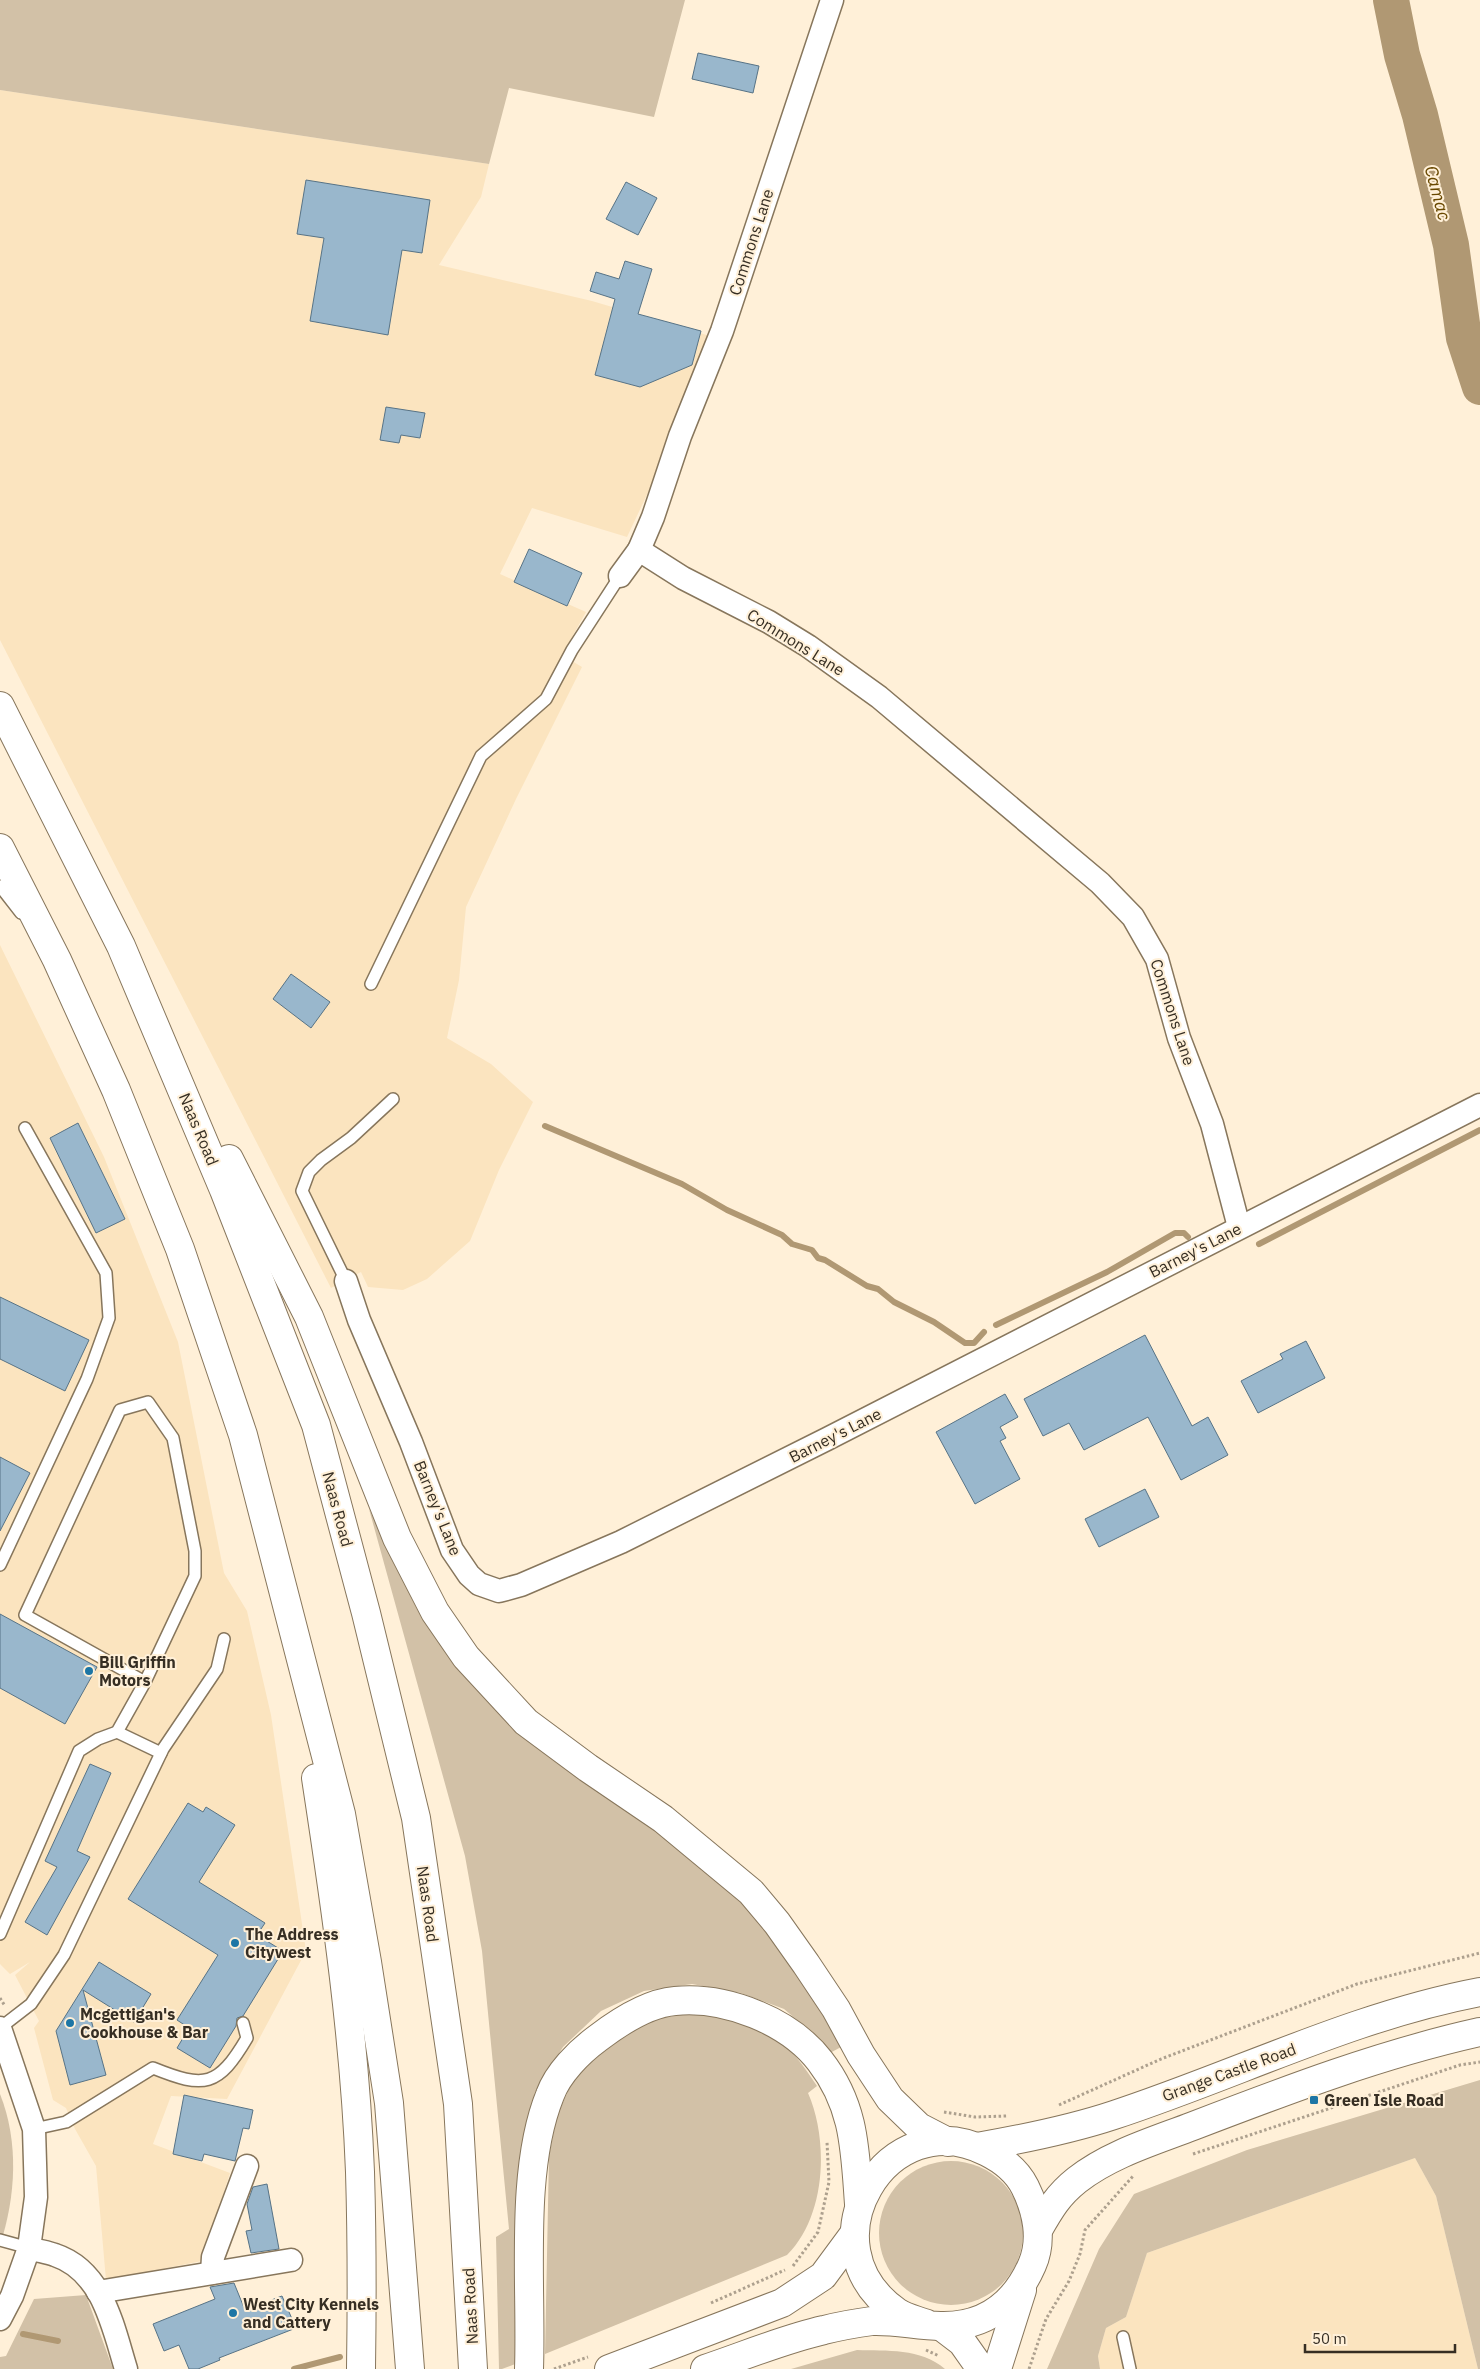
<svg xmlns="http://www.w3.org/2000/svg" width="1480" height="2369" font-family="'IBM Plex Sans',sans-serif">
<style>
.built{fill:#fbe4bf}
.green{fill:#d2c1a7}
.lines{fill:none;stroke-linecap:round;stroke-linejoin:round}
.stream{stroke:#b09873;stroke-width:6}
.river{stroke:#b09873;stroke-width:36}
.building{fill:#99b7cc;stroke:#577386}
.lane-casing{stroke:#87765c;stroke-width:14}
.street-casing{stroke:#87765c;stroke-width:25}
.secondary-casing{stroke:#87765c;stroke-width:30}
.highway-casing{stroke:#87765c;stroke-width:30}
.path{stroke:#ada08e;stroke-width:3;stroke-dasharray:2.5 2.5;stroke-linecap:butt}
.lane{stroke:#fff;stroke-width:11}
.street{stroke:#fff;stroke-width:22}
.secondary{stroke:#fff;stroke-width:28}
.highway{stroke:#fff;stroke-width:28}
.poi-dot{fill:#1d76a5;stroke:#fff0d8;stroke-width:2}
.labels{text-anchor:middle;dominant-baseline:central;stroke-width:4;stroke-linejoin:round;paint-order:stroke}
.street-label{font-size:16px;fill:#362e23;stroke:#fff0d8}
.poi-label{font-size:16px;font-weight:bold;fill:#362e23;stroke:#fff0d8;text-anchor:start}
.water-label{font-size:18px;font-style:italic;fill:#694800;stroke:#fff0d8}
</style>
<rect width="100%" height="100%" fill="#fff0d8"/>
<g class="built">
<path d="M0 90 489 164 481 197 439 265 592 301 710 336 670 446 627 537 532 508 500 574 586 612 562 655 582 667 516 799 466 907 459 980 447 1038 491 1064 533 1102 499 1170 470 1241 427 1279 403 1290 368 1287 361 1272 331 1288 0 640Z"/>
<path d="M0 945 104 1157 178 1342 224 1573 247 1611 271 1715 306 1951 227 2099 171 2096 153 2144 230 2173 202 2261 106 2280 96 2166 75 2129 66 2108 53 2100 34 2028 39 2021 15 1975 30 1962 10 1974 0 1964Z"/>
<path d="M1415 2158 1436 2196 1478 2369H1100L1098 2356 1106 2328 1126 2317 1147 2253Z"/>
</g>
<g class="green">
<path d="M0 0H685L654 117 509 88 489 164 0 90Z"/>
<path d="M369 1509 417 1609 439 1643 474 1685 729 1887 767 1929 843 2046 828 2054 809 2030 784 2009 741 1993 692 1984 644 1991 601 2011 563 2047 535 2092 523 2144 518 2363 502 2369H499L496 2237 509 2229 482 1951 465 1856Z"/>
<path d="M709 2014C741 2022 773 2032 796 2057 804 2066 810 2076 817 2086L808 2093C829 2141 826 2216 787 2255L545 2354 549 2156 557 2116 573 2080 605 2043 638 2024 674 2015Z"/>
<path d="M1480 2080V2369H1478L1436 2196 1415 2158 1147 2253 1126 2317 1106 2328 1098 2356 1100 2369H1047L1099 2249 1134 2194 1247 2150Z"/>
<path d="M0 2094C19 2142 16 2196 0 2245Z"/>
<circle cx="951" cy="2233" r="72"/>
<path d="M86 2295 113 2369H0V2357L6 2356 34 2299Z"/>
<path d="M857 2350C886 2351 921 2348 945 2369H791Z"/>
</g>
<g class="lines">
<g class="stream">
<path d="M545 1126 682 1184 727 1210 782 1235 792 1244 812 1250 818 1258 825 1260 867 1286 878 1289 894 1302 934 1322 965 1343H974L984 1332"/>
<path d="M1259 1244 1480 1130"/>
<path d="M996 1325 1107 1272 1175 1233H1184L1188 1237"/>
<path d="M23 2334 58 2341"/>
<path d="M294 2369 340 2357"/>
</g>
<path class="river" d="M1391 0 1402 55 1420 115 1451 245 1464 338 1480 387"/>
</g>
<g class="building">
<path d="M698 53 759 66 753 93 692 79Z"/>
<path d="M306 180 430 200 422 253 402 250 388 335 310 321 324 238 297 234Z"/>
<path d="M626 182 657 198 638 235 606 219Z"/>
<path d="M625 261 652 269 638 314 701 331 692 365 640 387 595 375 615 299 590 291 596 272 619 279Z"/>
<path d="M386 407 425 413 420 438 401 435 399 443 380 440Z"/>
<path d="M529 549 582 573 567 606 514 582Z"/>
<path d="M291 974 330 1002 311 1028 273 999Z"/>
<path d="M78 1123 125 1219 96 1233 50 1138Z"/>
<path d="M0 1297 89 1340 65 1391 0 1359Z"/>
<path d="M1145 1335 1192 1426 1208 1417 1228 1455 1181 1480 1148 1417 1084 1450 1069 1423 1043 1436 1024 1399Z"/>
<path d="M1306 1341 1325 1378 1258 1413 1241 1381 1283 1359 1280 1354Z"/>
<path d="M1005 1394 1018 1417 1000 1427 1006 1438 1000 1441 1020 1479 975 1504 936 1432Z"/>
<path d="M0 1457 30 1473 0 1531Z"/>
<path d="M1145 1489 1159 1517 1099 1547 1085 1519Z"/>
<path d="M0 1614 97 1667 65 1724 0 1688Z"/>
<path d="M90 1764 111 1773 77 1851 90 1857 47 1935 25 1922 57 1867 45 1861Z"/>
<path d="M188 1803 203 1812 206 1807 235 1825 199 1882 265 1923 257 1935 283 1951 243 2016 237 2018 236 2026 210 2068 177 2048 189 2028 177 2020 218 1955 128 1899Z"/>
<path d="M99 1962 151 1994 134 2022 83 1990 106 2075 70 2085 56 2031Z"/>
<path d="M184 2095 253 2110 249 2129 243 2128 235 2161 204 2154 202 2161 173 2154Z"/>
<path d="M267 2184 279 2249 251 2253 246 2231 252 2230 247 2204 253 2187Z"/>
<path d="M234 2283 245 2310 282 2296 296 2328 219 2358 220 2360 198 2369H189L179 2345 164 2351 153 2324 215 2299 210 2287Z"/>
</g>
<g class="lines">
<g class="lane-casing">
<g id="lane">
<path d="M0 886 21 913"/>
<path d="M371 984 481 756 546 699 572 650 620 576"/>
<path d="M346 1281 302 1191 309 1172 321 1160 351 1138 393 1099"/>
<path d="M148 1402 173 1438 195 1551V1576L145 1682 25 1615 120 1410Z"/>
<path d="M0 1565 87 1379 109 1318 106 1273 25 1128"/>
<path d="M117 1732 161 1753"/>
<path d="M0 1934 79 1751 98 1739 117 1732 145 1682"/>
<path d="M0 2028 31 2004 64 1955 163 1749 217 1669 224 1639"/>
<path d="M34 2129 66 2122 153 2068C205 2089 218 2087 247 2038L243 2023"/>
<path d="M0 2240 29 2248"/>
<path d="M1123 2337 1130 2369"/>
</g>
</g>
<g class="street-casing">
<g id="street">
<path d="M832 0 722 331 680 436 653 517 639 550 683 578 769 622 808 646 879 697 1100 883 1133 917 1157 959 1179 1038 1212 1124 1239 1227"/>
<path d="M620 576 639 550"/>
<path d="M346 1281 359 1320 411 1442 452 1550 469 1575 479 1584 499 1591 521 1585 621 1542 827 1439 1480 1105"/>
<path d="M0 2028 34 2129 36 2197 29 2248 12 2296 0 2319"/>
<path d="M29 2248C38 2251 47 2252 55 2255 103 2271 113 2327 126 2369"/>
<path d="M212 2273 213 2257 247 2166"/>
<path d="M98 2292 291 2260"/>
</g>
</g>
<g class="secondary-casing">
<g id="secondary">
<path d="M977 2147C1023 2139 1069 2130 1114 2115 1236 2075 1353 2016 1480 1992"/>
<path d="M1038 2230C1050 2209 1058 2195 1077 2180 1110 2154 1154 2141 1193 2126 1287 2090 1381 2054 1480 2032"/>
<path d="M941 2326 962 2342 981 2369"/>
<path d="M609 2369 782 2303 823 2276 854 2234"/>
<path d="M705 2369C744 2356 784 2339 824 2330 840 2326 857 2323 872 2321 895 2320 918 2326 941 2326 985 2327 1015 2304 1032 2265 1043 2240 1037 2211 1025 2187 1017 2171 1003 2160 987 2152 888 2100 800 2245 897 2312 905 2318 917 2320 927 2324"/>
<path d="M997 2369 1022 2290"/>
</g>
</g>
<g class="highway-casing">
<g id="highway">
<path d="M0 706 121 946 224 1190 316 1425 366 1613 416 1818 458 2104 473 2369"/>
<path d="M0 848 57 960 116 1090 180 1249 243 1435 341 1814 367 1962 389 2103 410 2369"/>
<path d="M229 1159 309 1317 397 1538 435 1612 466 1657 526 1722 588 1768 663 1819 751 1892 777 1923 806 1964 836 2009 861 2055 890 2099 919 2127 948 2142"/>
<path d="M316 1778C336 1909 355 2040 360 2172 362 2238 362 2303 361 2369"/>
<path d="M529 2369C532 2286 519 2171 550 2095 558 2073 579 2052 598 2038 619 2022 649 2003 675 2001 726 1996 789 2021 820 2061 855 2106 855 2150 859 2204"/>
</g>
</g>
<g class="path">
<path d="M0 1998 5 2006"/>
<path d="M1059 2105 1161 2059 1357 1984 1480 1953"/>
<path d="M944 2112 975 2117 1007 2116"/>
<path d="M1193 2154 1460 2065 1480 2062"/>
<path d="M793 2266 818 2232 829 2182 827 2142"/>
<path d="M711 2303 785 2270"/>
<path d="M926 2350 939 2356"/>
<path d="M554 2369 588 2357"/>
<path d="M1029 2369 1046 2319 1069 2281 1080 2254 1085 2230 1134 2175"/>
</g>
<use href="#lane" class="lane"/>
<use href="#street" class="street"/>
<use href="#secondary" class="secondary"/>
<use href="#highway" class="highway"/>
</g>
<g class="poi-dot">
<circle cx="89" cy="1671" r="5"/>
<circle cx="235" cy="1943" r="5"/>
<circle cx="70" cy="2023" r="5"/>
<rect x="1309" y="2095" width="10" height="10" rx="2.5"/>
<circle cx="233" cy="2313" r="5"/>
</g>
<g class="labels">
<g class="street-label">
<text transform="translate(751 242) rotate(-72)">Commons Lane</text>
<text transform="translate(796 642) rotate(32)">Commons Lane</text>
<text transform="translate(1173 1012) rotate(72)">Commons Lane</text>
<text transform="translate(199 1129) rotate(67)">Naas Road</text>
<text transform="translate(1195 1250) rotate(-27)">Barney's Lane</text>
<text transform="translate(835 1435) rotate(-27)">Barney's Lane</text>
<text transform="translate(438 1508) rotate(68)">Barney's Lane</text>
<text transform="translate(338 1509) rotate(75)">Naas Road</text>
<text transform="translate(428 1904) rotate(82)">Naas Road</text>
<text transform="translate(1229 2072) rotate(-20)">Grange Castle Road</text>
<text transform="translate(470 2306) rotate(-93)">Naas Road</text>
</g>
<g class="poi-label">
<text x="99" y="1662">Bill Griffin<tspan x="99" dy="18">Motors</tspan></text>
<text x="245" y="1934">The Address<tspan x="245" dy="18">Citywest</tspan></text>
<text x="80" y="2014">Mcgettigan's<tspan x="80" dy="18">Cookhouse &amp; Bar</tspan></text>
<text x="1324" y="2100">Green Isle Road</text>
<text x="243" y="2304">West City Kennels<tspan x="243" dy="18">and Cattery</tspan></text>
</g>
<g class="water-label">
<text transform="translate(1438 193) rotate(75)">Camac</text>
</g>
</g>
<path d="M1305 2344v8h150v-8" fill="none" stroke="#362e23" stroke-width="2.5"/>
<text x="1312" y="2344" font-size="15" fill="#362e23" stroke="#fff0d8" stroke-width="4" paint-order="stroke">50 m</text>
</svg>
